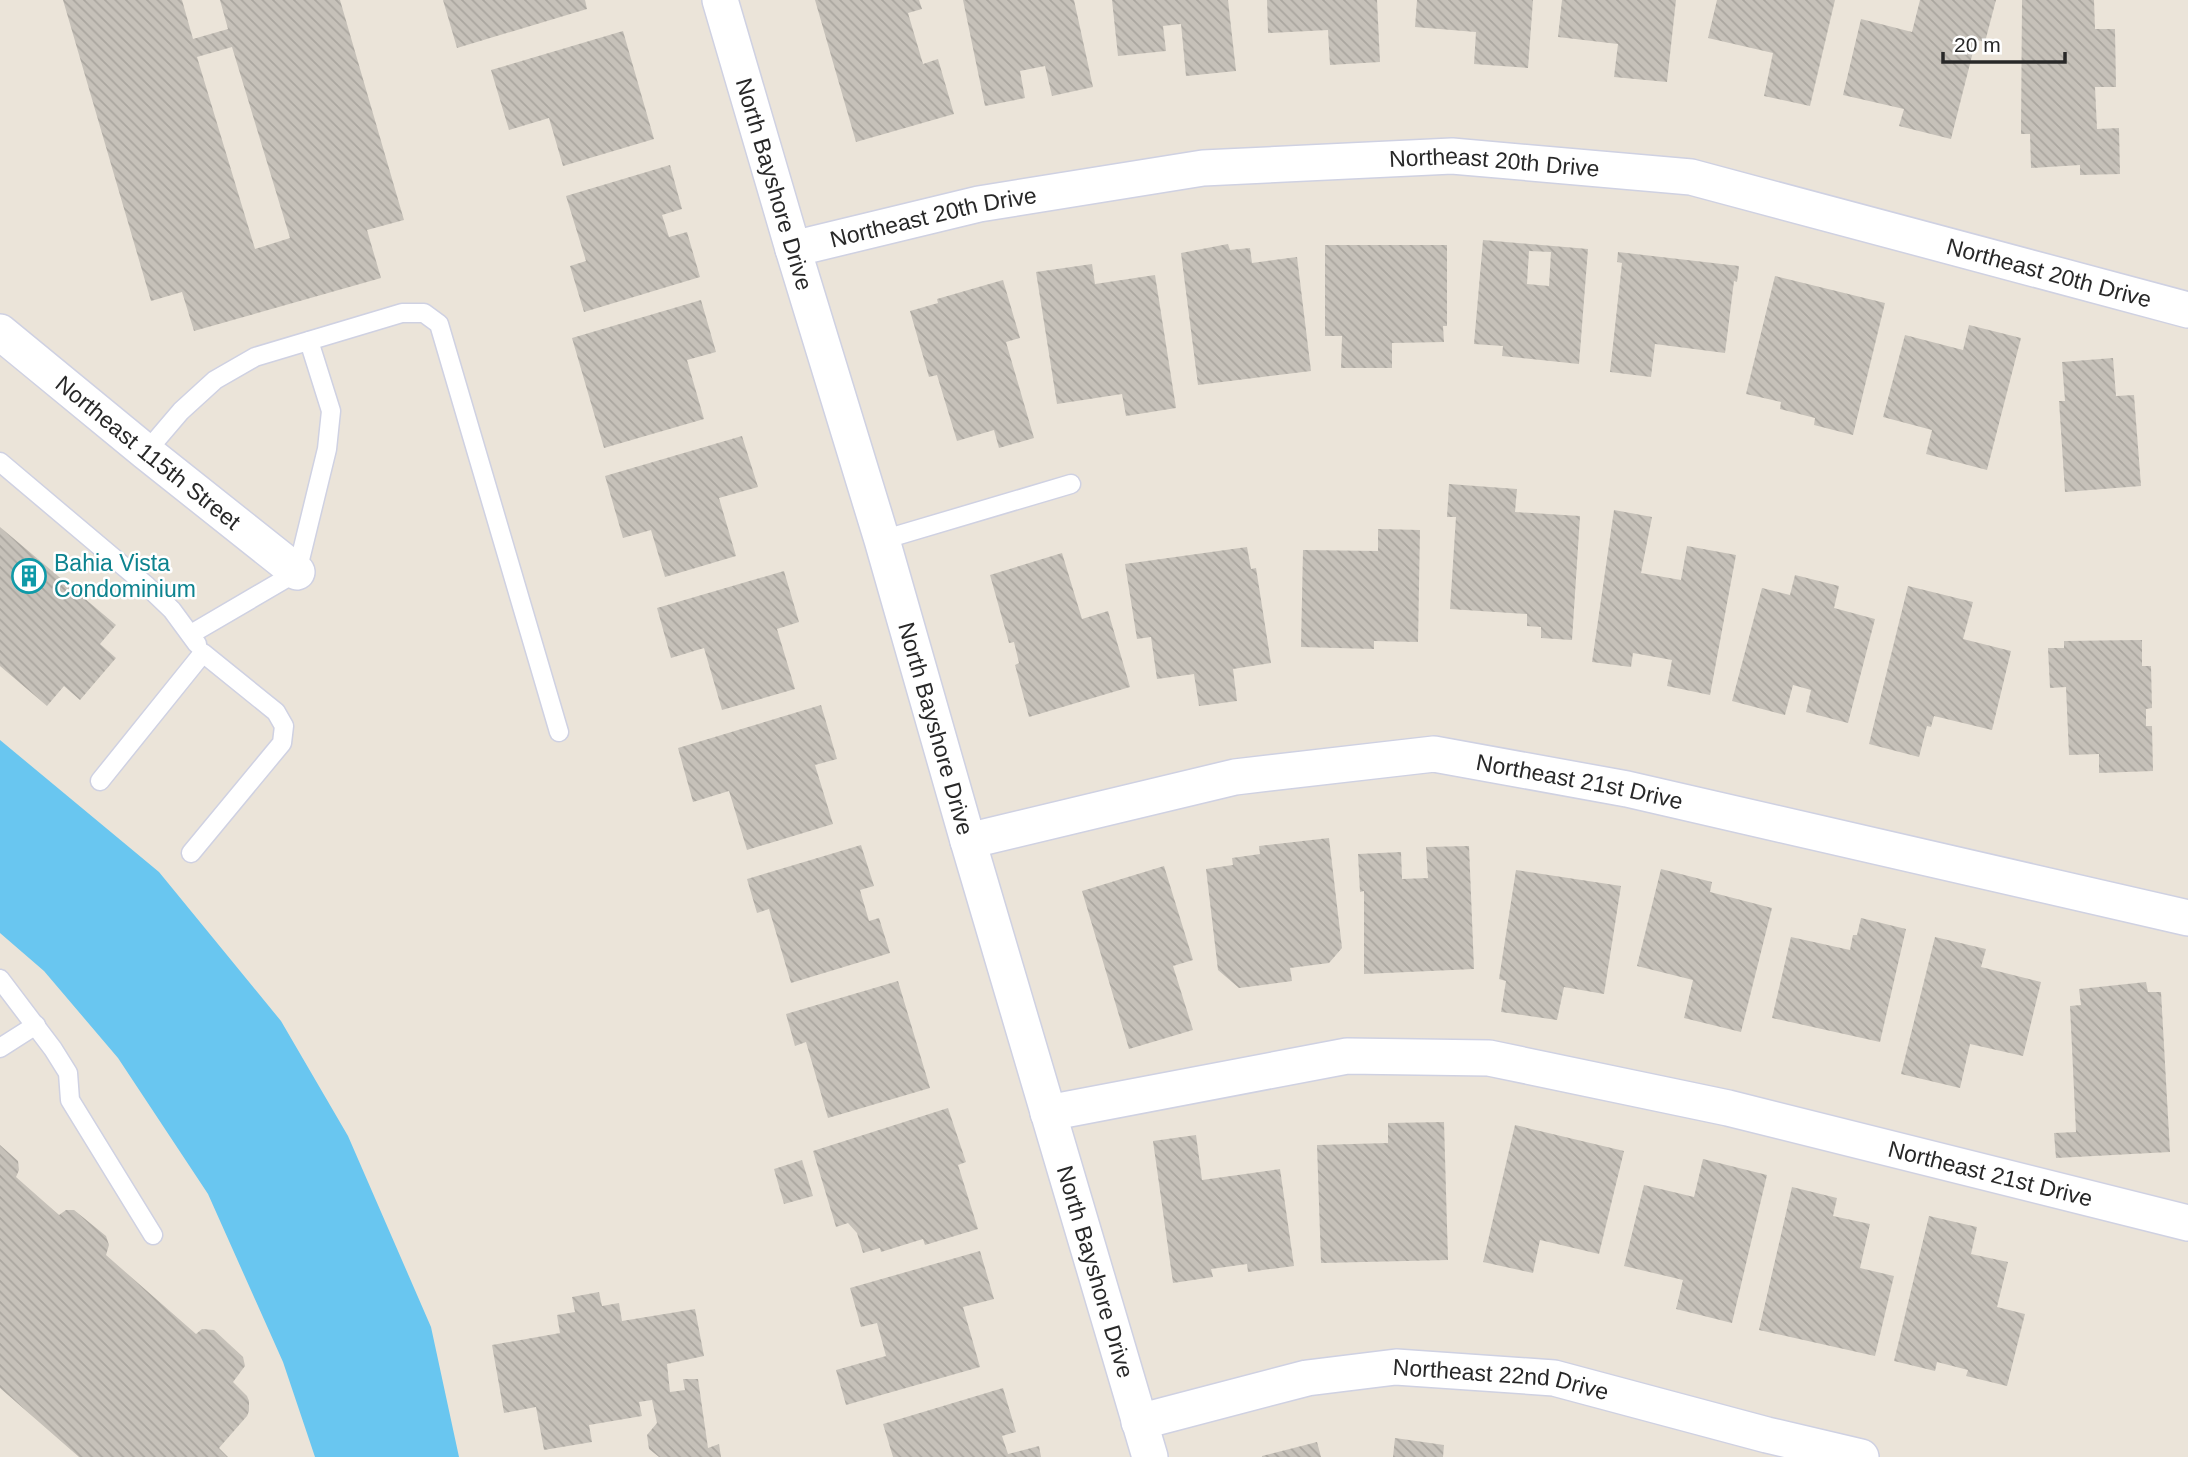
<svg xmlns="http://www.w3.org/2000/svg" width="2188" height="1457" font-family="Arial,sans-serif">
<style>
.water{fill:#69c6f0}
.building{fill:url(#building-back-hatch);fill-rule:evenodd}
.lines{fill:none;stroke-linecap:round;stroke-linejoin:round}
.service-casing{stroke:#cfd1e2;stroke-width:21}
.minor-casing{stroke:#cfd1e2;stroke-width:38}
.service{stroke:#fff;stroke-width:18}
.minor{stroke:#fff;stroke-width:35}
.labels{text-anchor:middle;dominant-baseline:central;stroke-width:5;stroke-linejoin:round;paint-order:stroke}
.street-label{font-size:23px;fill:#282828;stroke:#fff}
.culture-label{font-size:23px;fill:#0d838f;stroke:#fff;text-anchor:start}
</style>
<defs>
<pattern id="building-back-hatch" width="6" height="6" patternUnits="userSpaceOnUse" patternTransform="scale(1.75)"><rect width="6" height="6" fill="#c6c1b9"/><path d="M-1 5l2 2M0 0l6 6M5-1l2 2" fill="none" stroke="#aaa69f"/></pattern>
</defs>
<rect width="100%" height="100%" fill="#ebe4d9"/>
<path class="water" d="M0 740 159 872 281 1021 348 1136 431 1327 459 1457H315L283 1362 208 1194 118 1058 44 971 0 933Z"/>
<g class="building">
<path d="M63 0H182L193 39 228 29 220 0H340L404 220 367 230 381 278 194 331 182 292 151 301ZM232 47 290 238 255 249 197 57Z"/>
<path d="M443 0H585L587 9 457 48Z"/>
<path d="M815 0H919L922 9 908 13 923 64 938 59 954 114 856 142Z"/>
<path d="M963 0H1074L1093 87 1052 96 1045 66 1020 71 1025 98 985 106Z"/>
<path d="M1112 0H1228L1236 71 1186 76 1181 24 1163 26 1166 51 1118 56Z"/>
<path d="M1267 0H1377L1380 62 1330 65 1328 30 1268 33Z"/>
<path d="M1417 0H1533L1528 68 1474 64 1476 32 1415 27Z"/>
<path d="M1562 0H1676L1667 82 1614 77 1618 44 1558 37Z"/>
<path d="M1717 0H1835L1810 106 1764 96 1773 53 1708 38Z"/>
<path d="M1920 0H1996L1985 42 1976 40 1951 139 1899 126 1904 109 1843 95 1861 19 1912 32Z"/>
<path d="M2022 0H2094L2095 29H2115L2116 87H2095L2097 129 2119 128 2120 174 2080 175V165L2031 168 2030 134H2021Z"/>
<path d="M623 31 654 139 563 166 549 118 509 130 491 70Z"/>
<path d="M670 165 682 209 662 215 669 237 687 232 700 277 584 312 570 266 586 261 566 196Z"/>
<path d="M1483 240 1588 249 1579 364 1502 356 1503 346 1474 344ZM1529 251 1551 252 1549 286 1527 284Z"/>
<path d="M1228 244 1230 250 1250 248 1252 263 1297 257 1311 371 1198 385 1181 253Z"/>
<path d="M1325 245H1447V326H1443L1444 342 1392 343V368H1341L1342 336H1325Z"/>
<path d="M1618 252 1739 266 1737 282 1734 281 1725 353 1655 344 1651 377 1610 372 1622 263 1617 262Z"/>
<path d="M1092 264 1095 284 1155 275 1176 408 1126 416 1122 394 1057 404 1036 272Z"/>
<path d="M1775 276 1885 303 1853 435 1814 425 1815 418 1780 409 1781 402 1746 394Z"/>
<path d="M1003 280 1020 338 1006 342 1034 438 999 448 994 430 957 441 937 375 929 377 910 311 938 303 937 299Z"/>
<path d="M701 300 716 352 687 360 704 419 604 448 572 338Z"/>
<path d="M1969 325 2021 338 1987 470 1926 454 1932 430 1883 417 1905 335 1963 350Z"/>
<path d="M2113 358 2116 396 2134 395 2141 486 2065 492 2059 401H2065L2062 362Z"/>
<path d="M742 436 758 487 719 498 736 556 665 577 651 530 623 538 605 476Z"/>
<path d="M1449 484 1517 489 1515 512 1580 516 1572 640 1541 638V627L1527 626V614L1450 609 1456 517H1447Z"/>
<path d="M1614 510 1652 517 1641 573 1681 580 1687 546 1736 555 1710 695 1667 686 1672 660 1633 653 1631 667 1592 662Z"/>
<path d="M0 527 116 625 100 644 116 658 80 700 64 686 47 706 0 666Z"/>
<path d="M1378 529 1420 530 1418 642 1374 641V649L1301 647 1303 550 1378 551Z"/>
<path d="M1247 547 1251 569 1256 568 1271 663 1233 669 1237 701 1199 706 1194 674 1157 679 1151 637 1137 639 1125 564Z"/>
<path d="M1062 553 1082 619 1108 611 1130 687 1029 717 1015 665 1019 663 1014 642 1009 643 990 575Z"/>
<path d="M784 571 799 622 777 629 795 689 722 710 704 648 671 658 657 608Z"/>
<path d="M1795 575 1839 586 1834 608 1875 619 1848 723 1806 712 1811 690 1793 685 1785 715 1732 701 1762 588 1790 595Z"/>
<path d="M1908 586 1973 602 1963 639 2011 651 1992 730 1934 716 1931 727 1927 726 1919 757 1869 744Z"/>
<path d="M2142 640V666H2151L2152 708 2146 709V726H2152L2153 771 2099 773V754L2069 755 2066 687 2050 688 2048 648H2064V641Z"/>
<path d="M821 705 837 759 815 765 833 824 747 850 729 791 693 802 678 748Z"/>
<path d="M1329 838 1342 948 1329 963 1290 968 1292 981 1239 988 1218 970 1206 869 1233 865 1232 858 1260 854 1259 846Z"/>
<path d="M861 845 874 886 860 890 869 921 879 918 890 953 791 983 769 909 757 913 747 879Z"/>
<path d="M1469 846 1474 969 1364 974V891L1360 892 1358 854 1401 852 1402 879 1428 878 1426 847Z"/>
<path d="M1164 866 1193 960 1173 966 1193 1030 1129 1049 1082 891Z"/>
<path d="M1661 869 1712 882 1710 892 1772 908 1741 1032 1684 1018 1693 980 1637 966Z"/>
<path d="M1516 870 1621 886 1604 994 1564 987 1557 1020 1501 1012 1506 981 1499 979Z"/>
<path d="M1861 918 1906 929 1880 1042 1772 1018 1791 937 1850 950 1853 935H1857Z"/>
<path d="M1935 937 1986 949 1981 967 2041 982 2023 1056 1970 1044 1960 1088 1901 1074Z"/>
<path d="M898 981 930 1088 828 1118 806 1042 795 1046 786 1014Z"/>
<path d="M2146 982 2148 992H2161L2170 1152 2056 1158 2054 1133 2076 1132 2070 1006 2081 1005 2079 989Z"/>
<path d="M948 1108 966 1162 958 1165 978 1229 925 1245 923 1239 881 1252 880 1248 863 1253 857 1233 848 1223 836 1227 813 1151Z"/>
<path d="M1444 1122 1448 1260 1321 1263 1317 1145 1388 1143V1123Z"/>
<path d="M1515 1125 1624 1151 1599 1254 1540 1240 1533 1273 1483 1262Z"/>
<path d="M1196 1135 1202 1180 1280 1169 1294 1266 1248 1272 1247 1264 1211 1269 1213 1277 1173 1283 1153 1141Z"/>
<path d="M0 1145 18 1161 19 1170 16 1177 59 1215 66 1210H74L106 1236 109 1245 106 1255 196 1334 202 1329 214 1330 243 1357 245 1366 233 1382 247 1396 249 1401V1411L247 1416 219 1448 228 1457H79L0 1388Z"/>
<path d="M1703 1159 1767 1175 1732 1323 1676 1309 1683 1280 1624 1266 1644 1185 1694 1197Z"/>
<path d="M802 1160 813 1196 784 1204 774 1169Z"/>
<path d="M1792 1187 1837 1198 1833 1216 1870 1224 1860 1268 1894 1276 1875 1356 1759 1330Z"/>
<path d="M1929 1216 1977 1227 1971 1254 2008 1262 1997 1307 2025 1314 2007 1386 1966 1376 1968 1370 1937 1362 1935 1371 1894 1361Z"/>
<path d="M980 1251 994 1299 963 1307 980 1367 846 1405 836 1370 886 1356 877 1323 861 1327 850 1288Z"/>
<path d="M599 1292 602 1306 619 1303 622 1321 695 1309 704 1356 667 1364 670 1392 685 1390 683 1379H698L708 1448 719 1444 721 1457H659L649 1449 647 1435 657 1423 652 1400 639 1402 642 1416 589 1425 592 1442 544 1450 536 1407 504 1413 492 1345 560 1333 557 1315 575 1312 572 1297Z"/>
<path d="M1003 1388 1016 1432 1002 1436 1008 1454 1039 1446 1041 1457H893L883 1424Z"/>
<path d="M1395 1438 1444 1445 1443 1457H1393Z"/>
<path d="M1317 1442 1321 1457H1262V1456Z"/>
</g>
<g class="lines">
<g class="service-casing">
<g id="service">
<path d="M146 452 181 411 215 380 255 357 402 313H424L439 324 559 732"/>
<path d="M0 462 147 586 172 610 197 644"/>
<path d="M882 540 1071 484"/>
<path d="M191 634 297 572 327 449 331 411 309 341"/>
<path d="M100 781 203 653 276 712 284 726 282 743 191 853"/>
<path d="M0 979 53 1049 68 1073 70 1100 153 1235"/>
<path d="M0 1048 36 1025"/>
</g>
</g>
<g class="minor-casing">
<g id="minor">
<path id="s1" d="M720 0 793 249 882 540 968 841 1150 1457"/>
<path id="s2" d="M793 249 979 204 1203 168 1452 156 1691 177 2188 310"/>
<path id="s3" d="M0 332 146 452 297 572"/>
<path id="s4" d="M968 841 1235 777 1434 754 1627 789 2188 918"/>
<path id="s5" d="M1048 1113 1347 1056 1489 1058 1728 1108 2188 1223"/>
<path id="s6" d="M1139 1422 1307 1378 1396 1367 1554 1378 1767 1435 1861 1457"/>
</g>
</g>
<use href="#service" class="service"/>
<use href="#minor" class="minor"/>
</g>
<defs>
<g id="building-ring" transform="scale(1.75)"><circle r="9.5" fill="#fff" stroke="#0f9aa8" stroke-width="1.5"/><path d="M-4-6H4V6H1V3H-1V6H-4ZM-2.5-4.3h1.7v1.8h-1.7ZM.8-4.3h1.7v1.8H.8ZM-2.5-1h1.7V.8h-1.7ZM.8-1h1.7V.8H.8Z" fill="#0f9aa8"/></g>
</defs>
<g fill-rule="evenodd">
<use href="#building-ring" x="29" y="576"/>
</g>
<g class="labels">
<g class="street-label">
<text stroke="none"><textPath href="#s2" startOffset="710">Northeast 20th Drive</textPath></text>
<text stroke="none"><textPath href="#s1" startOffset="192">North Bayshore Drive</textPath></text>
<text stroke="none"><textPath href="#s2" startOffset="144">Northeast 20th Drive</textPath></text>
<text stroke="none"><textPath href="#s2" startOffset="1278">Northeast 20th Drive</textPath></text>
<text stroke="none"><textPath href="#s3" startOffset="191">Northeast 115th Street</textPath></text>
<text stroke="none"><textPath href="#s1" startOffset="760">North Bayshore Drive</textPath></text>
<text stroke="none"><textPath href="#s4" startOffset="623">Northeast 21st Drive</textPath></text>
<text stroke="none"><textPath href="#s5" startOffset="961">Northeast 21st Drive</textPath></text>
<text stroke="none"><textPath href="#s1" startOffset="1326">North Bayshore Drive</textPath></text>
<text stroke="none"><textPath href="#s6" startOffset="369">Northeast 22nd Drive</textPath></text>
</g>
<g class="culture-label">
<text x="54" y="563">Bahia Vista<tspan x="54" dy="26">Condominium</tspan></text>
</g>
</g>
<path d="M1943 52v10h122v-10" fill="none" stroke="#282828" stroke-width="3.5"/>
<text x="1954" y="52" font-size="21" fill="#282828" stroke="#ffffff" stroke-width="5" paint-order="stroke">20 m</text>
</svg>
